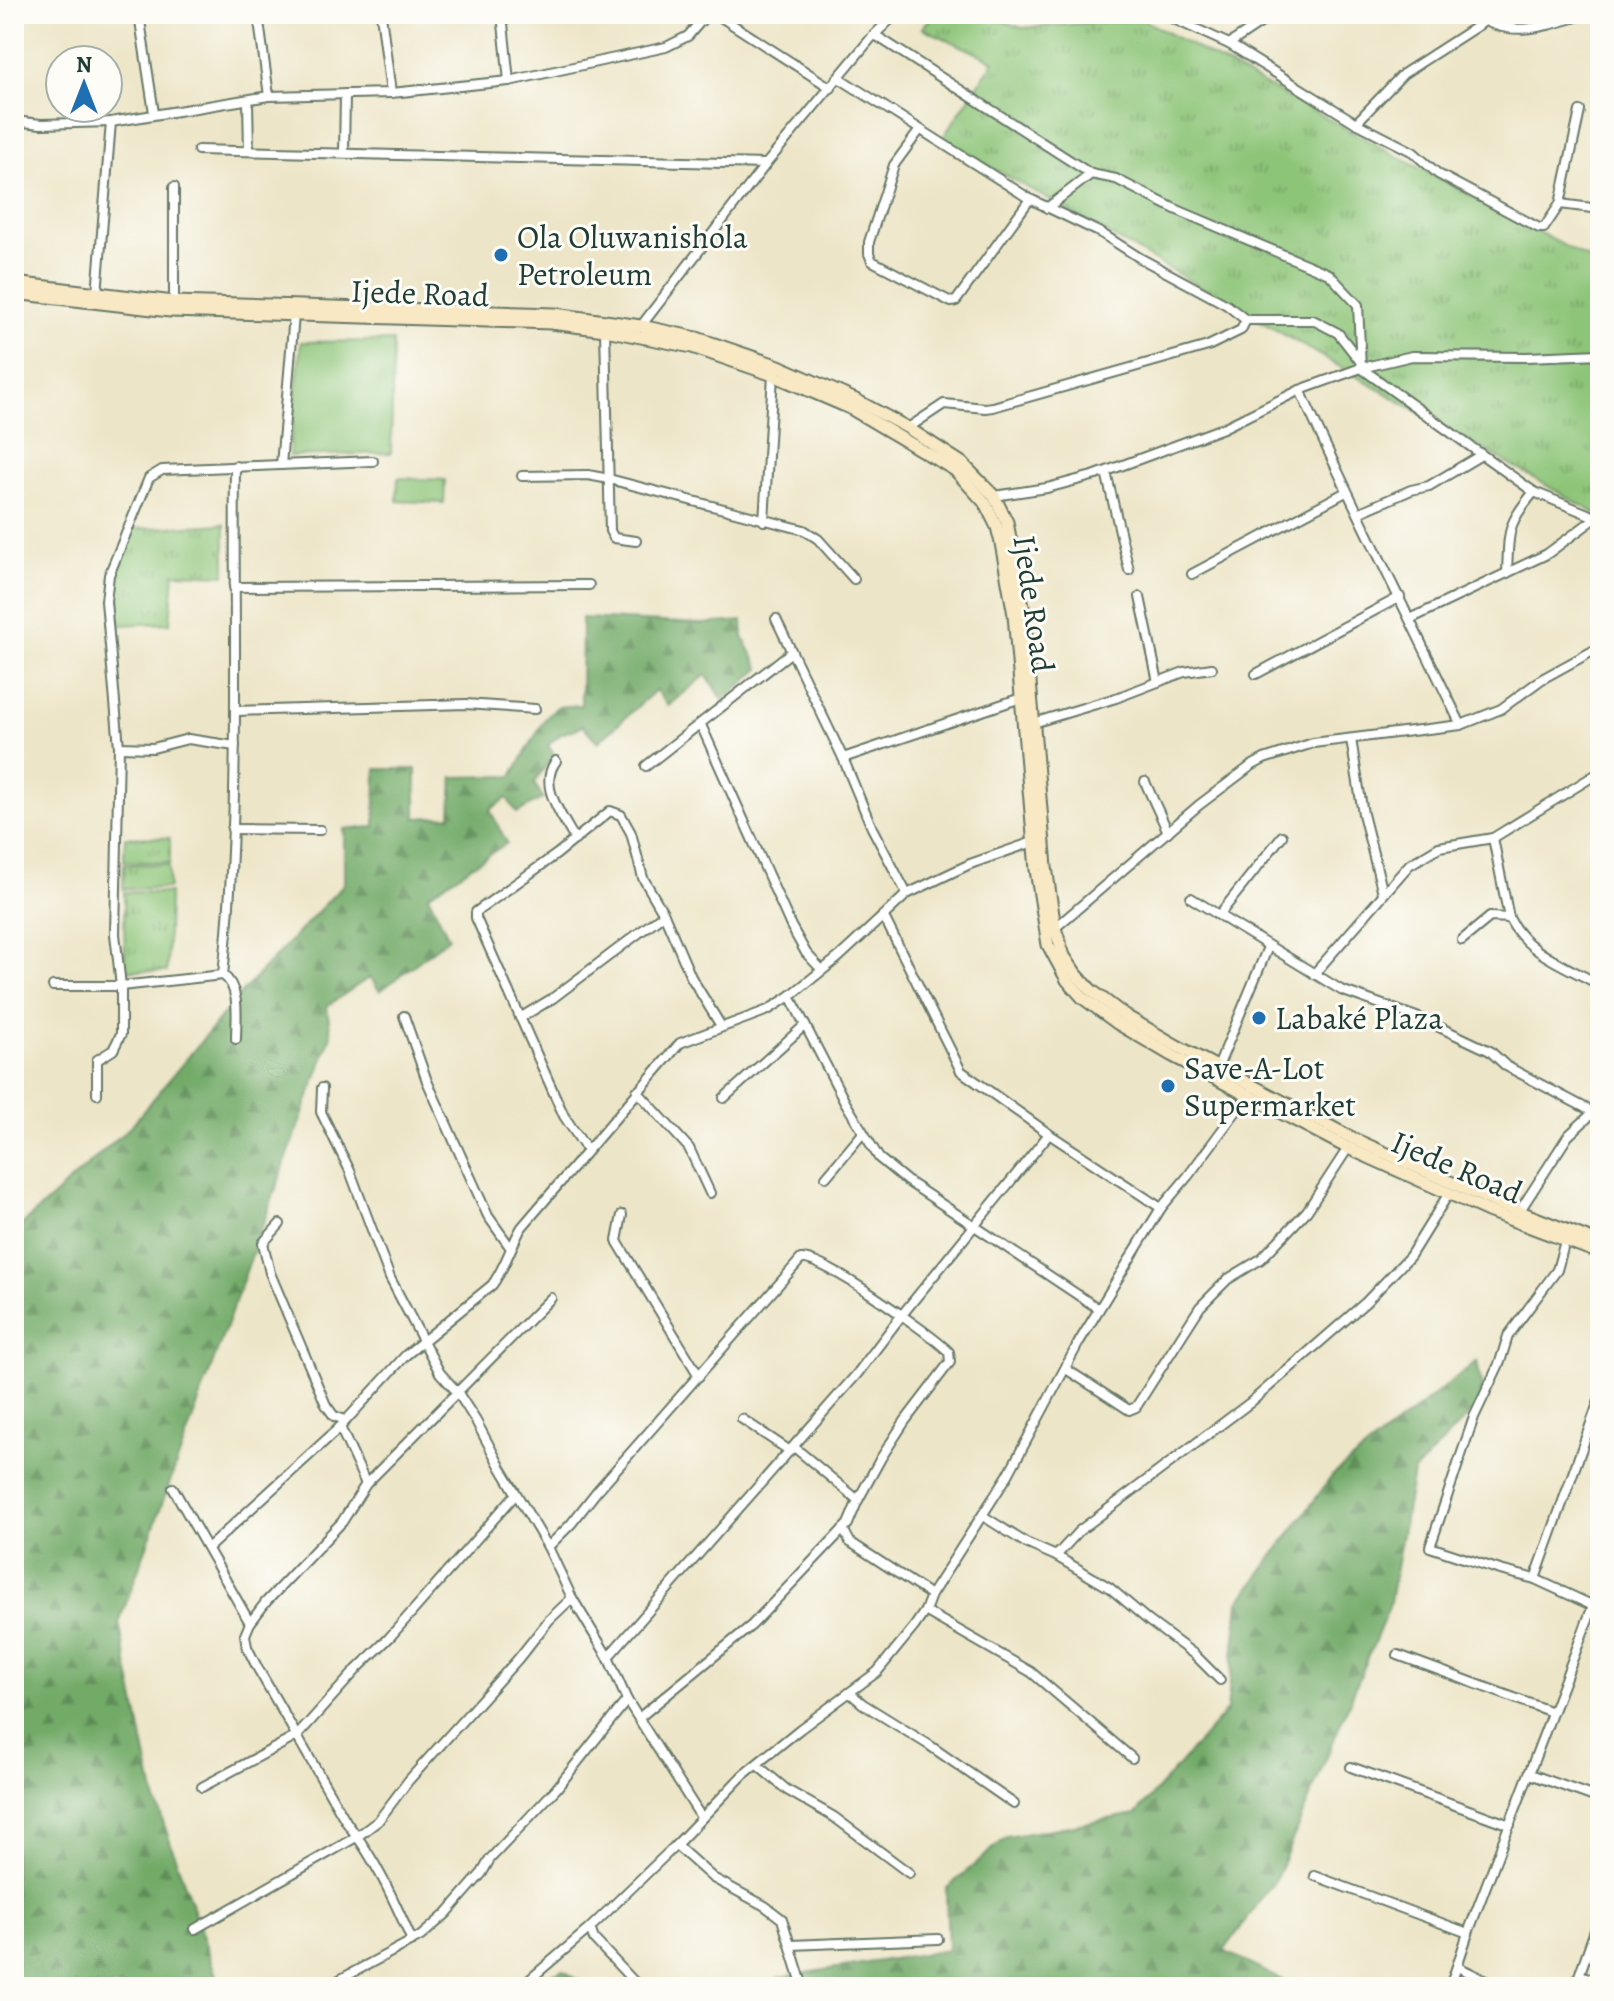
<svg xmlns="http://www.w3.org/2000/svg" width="1614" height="2001" font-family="Alegreya,serif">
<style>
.grass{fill:url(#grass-tufts);stroke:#568156;stroke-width:2}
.forest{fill:url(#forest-firs);stroke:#48744e;stroke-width:2}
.green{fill:#8dc578;stroke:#568156;stroke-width:2}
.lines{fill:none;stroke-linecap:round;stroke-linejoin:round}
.minor-casing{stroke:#677867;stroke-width:12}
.secondary-casing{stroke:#677867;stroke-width:15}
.minor{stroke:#fff;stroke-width:8}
.secondary{stroke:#f8e8c3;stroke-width:11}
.poi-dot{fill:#1f6fb2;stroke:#fdfcf7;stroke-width:3}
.labels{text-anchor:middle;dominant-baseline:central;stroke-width:6;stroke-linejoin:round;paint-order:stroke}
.poi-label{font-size:32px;fill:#1f3d34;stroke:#fdfcf7;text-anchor:start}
.street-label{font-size:32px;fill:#1f3d34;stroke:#fdfcf7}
</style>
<defs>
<pattern id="grass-tufts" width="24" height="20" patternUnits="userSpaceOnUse" patternTransform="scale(2)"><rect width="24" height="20" fill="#8dc578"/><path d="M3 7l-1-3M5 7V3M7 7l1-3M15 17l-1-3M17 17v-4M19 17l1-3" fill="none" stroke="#73a163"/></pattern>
<pattern id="forest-firs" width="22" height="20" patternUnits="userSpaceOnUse" patternTransform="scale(2)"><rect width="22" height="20" fill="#72aa68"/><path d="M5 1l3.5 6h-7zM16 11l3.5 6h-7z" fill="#5d8c56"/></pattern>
</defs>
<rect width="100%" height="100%" fill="#fdfcf7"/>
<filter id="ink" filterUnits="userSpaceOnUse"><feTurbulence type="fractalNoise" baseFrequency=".0125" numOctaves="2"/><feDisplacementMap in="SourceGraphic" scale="16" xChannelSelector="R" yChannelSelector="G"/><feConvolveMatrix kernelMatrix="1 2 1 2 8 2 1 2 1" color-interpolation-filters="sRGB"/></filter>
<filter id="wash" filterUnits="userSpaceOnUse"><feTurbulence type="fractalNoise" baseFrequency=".006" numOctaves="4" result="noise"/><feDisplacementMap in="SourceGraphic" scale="32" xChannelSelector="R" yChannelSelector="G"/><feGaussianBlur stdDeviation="1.8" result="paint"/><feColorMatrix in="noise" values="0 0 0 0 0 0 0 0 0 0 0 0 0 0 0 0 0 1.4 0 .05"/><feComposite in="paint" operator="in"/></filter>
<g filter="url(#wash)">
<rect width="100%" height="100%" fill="#ede5c7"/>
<g class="grass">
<path d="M934 14H983L1022 28 1142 19 1600 265V516C1382 389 1161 265 942 139L994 61 922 28Z"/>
<path d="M225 524V575L174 573 170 623 114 625 115 569 131 529Z"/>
<path d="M125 837 170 838V863L124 861Z"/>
<path d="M124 864 169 865V888L123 889Z"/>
<path d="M124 892 169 893 167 972 125 970Z"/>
</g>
<g class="forest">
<path d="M582 618 702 624 742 621 743 637 760 669 723 700 706 675 668 706 656 690 598 742 583 726 561 734 548 745 554 755 534 783 543 798 517 813 507 798 490 810 507 843 428 895 449 938 380 991 370 977 327 1006 331 1036 119 1623 154 1795 220 1987H14V1232L131 1126 241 993 344 884V829L375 827 376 769H416V818L451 816 453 777 512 776 545 719 557 707 581 705Z"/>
<path d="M1477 1361 1484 1399 1413 1473 1389 1607 1276 1879 1224 1951 1296 1987H755L781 1977 948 1950 946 1889 1007 1837 1136 1814 1227 1710 1239 1602 1333 1475Z"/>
<path d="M563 1970 588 1987H513Z"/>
</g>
<g class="green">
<path d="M393 341 391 453 289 456 301 342Z"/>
<path d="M398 478 445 480 444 503 397 501Z"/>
</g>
</g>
<g filter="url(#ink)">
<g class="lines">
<g class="minor-casing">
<g id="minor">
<path d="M139 14 154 113"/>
<path d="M258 14 269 96"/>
<path d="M381 14 391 93"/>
<path d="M502 14 509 81"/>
<path d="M716 14 831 88"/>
<path d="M1163 14 1229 44 1356 123 1413 152 1438 174 1539 228H1544L1560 204 1580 111"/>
<path d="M1475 14C1510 41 1548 25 1587 14"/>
<path d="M875 35 1091 174 1116 179 1175 209 1329 274 1358 305 1361 368 1534 492 1600 519"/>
<path d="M1229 44 1274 14"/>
<path d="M839 78 1030 199 1101 233 1140 258 1227 305 1246 320"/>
<path d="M14 98 17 120"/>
<path d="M248 101 249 151"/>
<path d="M14 121 41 124 111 122 269 96 391 93 509 81 666 47 688 36 707 14"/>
<path d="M1356 123 1403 74 1485 21"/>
<path d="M919 131 894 165 869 242V254L872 261 951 302 956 301 1030 199"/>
<path d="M198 150 766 164"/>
<path d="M344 153 345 94"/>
<path d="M174 187V302"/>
<path d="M1560 204 1600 209"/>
<path d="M1047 208 1091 174"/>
<path d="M97 294 111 122"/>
<path d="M1246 320H1313L1338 333 1360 361"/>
<path d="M641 326 766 164 872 37 896 14"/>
<path d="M605 330 610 531 614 538 636 541"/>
<path d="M1300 390C1351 503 1407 613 1461 725"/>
<path d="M908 428 944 404 985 408 993 407 1208 346 1241 330 1246 320"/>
<path d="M281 465 294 315"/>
<path d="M1106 472 1129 570"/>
<path d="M522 476 588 475 609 479 804 530 818 539 854 579"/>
<path d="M994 496 1047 488 1096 475 1223 428 1300 390 1361 368 1412 356 1527 357 1600 354"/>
<path d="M1358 513 1411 490 1429 486 1481 455"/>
<path d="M764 521 773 375"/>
<path d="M1507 573C1509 531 1506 525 1534 492"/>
<path d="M1192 574 1346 492"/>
<path d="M234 587 589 585"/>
<path d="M1140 597 1158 682"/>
<path d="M776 619 843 758 872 828 907 894 970 864 1033 842"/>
<path d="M1410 619 1547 554 1597 517"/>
<path d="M1256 674 1400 597"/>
<path d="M236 711 466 704 535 709"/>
<path d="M1033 723 1116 698 1184 672 1212 668"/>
<path d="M701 725 791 926 806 953 822 970"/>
<path d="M1351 739 1363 814 1383 893"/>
<path d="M119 747 153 748 188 739 235 746"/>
<path d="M843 758 1021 698"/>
<path d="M556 761C537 786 563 816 575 840"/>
<path d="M646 766 790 653"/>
<path d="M1145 782 1168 832"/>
<path d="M232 829 320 830"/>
<path d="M1493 838 1509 918C1527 954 1567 966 1600 985"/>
<path d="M1191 898 1341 990 1422 1019 1490 1051 1506 1066 1593 1112"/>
<path d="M883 915 961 1071 1049 1134 1161 1208"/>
<path d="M1219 915 1282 836"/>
<path d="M1055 928 1199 805 1251 766 1264 759 1313 743 1461 725 1501 709 1542 679 1600 647"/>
<path d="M1462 940 1490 917 1509 918"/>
<path d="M1314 974 1409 865 1439 847 1493 838 1600 772"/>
<path d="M223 975C241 806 233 636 235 466"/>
<path d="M223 975C241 988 236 1019 236 1039"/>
<path d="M53 986H121L223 975"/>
<path d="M790 996 845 1102 879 1158 907 1181 1099 1309"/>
<path d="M404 1016 427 1081 488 1216 510 1247"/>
<path d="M520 1018 553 998 664 914"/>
<path d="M1218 1067 1268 947"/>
<path d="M322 1088 321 1112 350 1171 390 1278 440 1373 458 1393 476 1421 501 1468 548 1547 572 1598 608 1657 627 1700 701 1817"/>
<path d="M637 1091 689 1148 710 1193"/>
<path d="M97 1094V1060L113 1050 121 1034V986L115 934 119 747 106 601 109 575 149 478 162 470 373 461"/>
<path d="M724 1098 805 1025"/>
<path d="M587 1150 564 1116 476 918V912L557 854 610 811 621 815 631 833 643 878 664 914 691 977 721 1026"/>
<path d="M826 1177 863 1133"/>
<path d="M1519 1212 1568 1136 1600 1106"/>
<path d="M622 1215 617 1241 699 1376"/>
<path d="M280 1224 263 1243 270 1273 326 1405 334 1416 345 1420"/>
<path d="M1565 1241 1557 1270 1508 1336 1500 1362 1474 1417 1430 1547 1500 1570 1535 1579 1600 1609"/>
<path d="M1066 1369 1129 1410 1136 1407 1200 1307 1228 1279 1261 1259 1307 1211 1348 1148"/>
<path d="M742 1419 790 1451"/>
<path d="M340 1427 366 1484"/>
<path d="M794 1447 858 1500"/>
<path d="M173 1488 250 1623"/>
<path d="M983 1516 1026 1543 1056 1556 1110 1588 1149 1621 1195 1655 1220 1680"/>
<path d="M843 1529 850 1542 931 1595"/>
<path d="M548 1547 571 1524 597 1491 801 1259C821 1255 931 1334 949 1352L950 1362 905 1421 881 1458 858 1500 848 1524 752 1625 640 1717"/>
<path d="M208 1548 340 1427 406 1355 492 1285C505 1268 511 1245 522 1227L680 1043 768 1010 790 996 839 957 907 894"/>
<path d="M1056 1556 1079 1531 1251 1402 1366 1302 1410 1256 1449 1193"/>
<path d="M1535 1579 1600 1398"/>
<path d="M925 1611 1031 1672 1132 1758"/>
<path d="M1398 1655 1552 1712"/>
<path d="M608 1657 857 1374 901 1316 1049 1134"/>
<path d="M850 1693 863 1704 929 1745 1014 1804"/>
<path d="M757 1765 787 1790 834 1817 909 1873"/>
<path d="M1351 1767 1510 1825"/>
<path d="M1530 1774 1600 1799"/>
<path d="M202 1787 297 1736 357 1669 389 1638 516 1494"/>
<path d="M676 1845 713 1878 765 1906 782 1919 803 1987"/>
<path d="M1315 1876 1468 1933"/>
<path d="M590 1928 594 1939 639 1987"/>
<path d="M195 1929 358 1836 378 1821 409 1780 518 1659 549 1620 572 1598"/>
<path d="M412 1941C394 1900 375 1858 347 1823L257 1667 247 1647 245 1635 250 1623 266 1602 342 1522 366 1484 551 1298"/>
<path d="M791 1945 938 1939"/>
<path d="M1458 1967 1499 1987"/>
<path d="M1580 1975 1600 1982"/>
<path d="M326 1987 421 1936 446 1914 482 1873 490 1859 556 1789 627 1700"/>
<path d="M521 1987 590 1928 676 1845 743 1775 800 1729 877 1672 914 1627 925 1611 931 1595 1008 1475 1079 1342 1161 1208 1188 1176 1249 1094"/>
<path d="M1450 1987 1468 1933 1593 1606"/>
<path d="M1575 1987 1600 1916"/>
</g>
</g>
<g class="secondary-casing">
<g id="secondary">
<path d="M14 283 174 302 555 314 641 326 697 338 779 366 856 400 908 428 962 463 994 496 1007 522 1024 612 1046 867 1055 928 1064 956 1076 974 1091 990 1124 1015 1177 1046 1354 1139 1495 1202 1600 1243"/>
<path d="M14 293 170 311 551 323 605 330 692 347 773 375 850 408 955 470 985 503 997 527 1001 543 1014 615 1036 870 1048 945 1067 980 1083 998 1117 1023 1171 1055 1348 1148 1488 1211 1600 1253"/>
</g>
</g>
<use href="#minor" class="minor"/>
<use href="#secondary" class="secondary"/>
</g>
</g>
<g class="poi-dot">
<circle cx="501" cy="255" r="8"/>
<circle cx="1259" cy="1018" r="8"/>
<circle cx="1168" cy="1086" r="8"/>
</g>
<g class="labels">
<g class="poi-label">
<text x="517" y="237">Ola Oluwanishola<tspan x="517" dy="37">Petroleum</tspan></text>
<text x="1275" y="1018">Labaké Plaza</text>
<text x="1184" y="1068">Save-A-Lot<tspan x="1184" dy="37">Supermarket</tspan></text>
</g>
<g class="street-label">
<text transform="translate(420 293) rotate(2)">Ijede Road</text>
<text transform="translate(1034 604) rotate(82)">Ijede Road</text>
<text transform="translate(1457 1167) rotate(23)">Ijede Road</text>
</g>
</g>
<rect width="1614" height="2001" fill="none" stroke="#fdfcf7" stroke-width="48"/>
<g transform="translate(84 84)"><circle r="38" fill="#fdfcf7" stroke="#a4b0a9" stroke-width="2"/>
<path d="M0-6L14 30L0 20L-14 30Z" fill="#1f6fb2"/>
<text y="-12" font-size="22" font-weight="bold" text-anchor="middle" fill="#1f3d34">N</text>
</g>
</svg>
